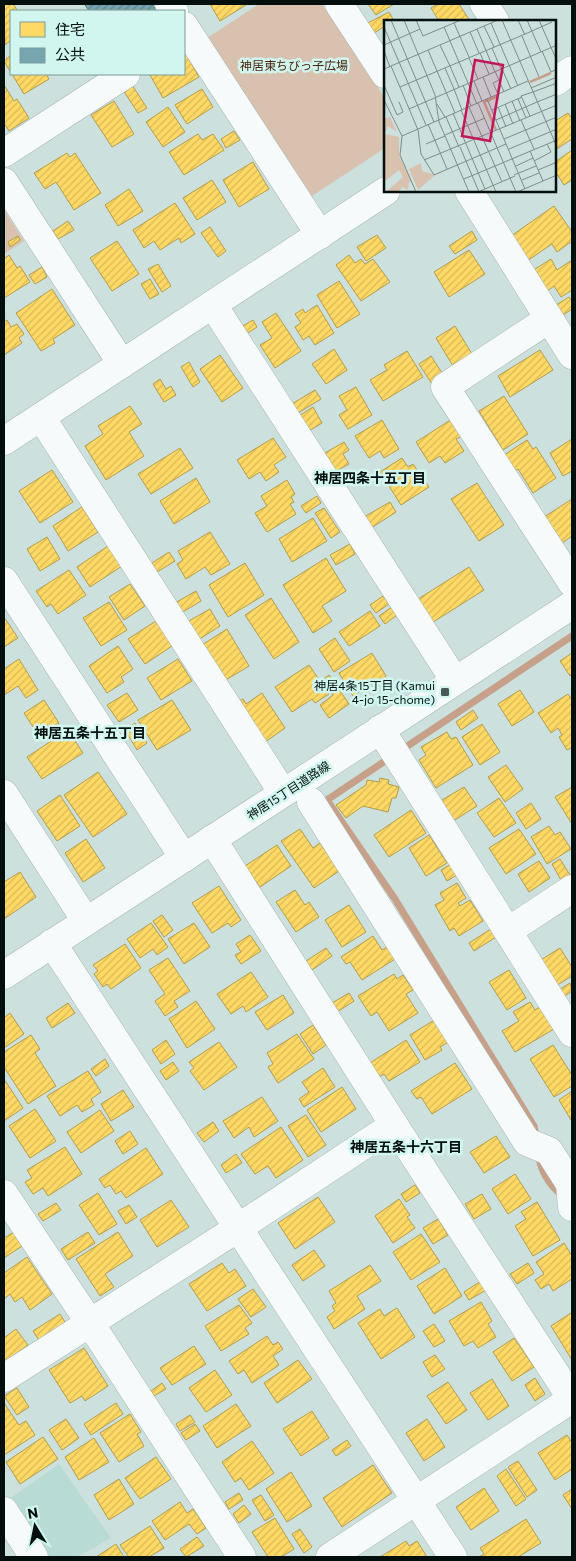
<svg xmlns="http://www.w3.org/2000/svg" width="576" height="1561" font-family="Commissioner,'Noto Sans JP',sans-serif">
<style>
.built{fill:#b9dbd5}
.park{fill:#d9c1af}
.homes{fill:url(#homes-hatch);stroke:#b39c4b}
.public{fill:url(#public-hatch);stroke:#54787e}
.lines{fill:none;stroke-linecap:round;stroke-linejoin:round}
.stream{stroke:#c6a089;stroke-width:7}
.minor-casing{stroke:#a6b6b3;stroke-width:29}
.minor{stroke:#f7fafa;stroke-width:28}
.poi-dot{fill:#495856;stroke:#d1f6f0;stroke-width:2}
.labels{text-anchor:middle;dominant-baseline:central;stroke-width:5;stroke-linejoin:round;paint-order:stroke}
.park-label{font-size:12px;fill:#4d220b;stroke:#d1f6f0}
.poi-label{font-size:12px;fill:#030f0d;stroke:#d1f6f0;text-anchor:end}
.street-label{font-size:12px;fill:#030f0d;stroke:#d1f6f0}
.neighbourhood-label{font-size:14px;font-weight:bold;fill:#030f0d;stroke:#d1f6f0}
.inset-river{fill:none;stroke:#c6a089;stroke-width:2.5}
.inset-road{fill:none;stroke:#7c8d8a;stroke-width:1}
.view{fill:#c2185b;fill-opacity:0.15;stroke:#c2185b;stroke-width:2.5}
.inset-edge{fill:none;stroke:#030f0d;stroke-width:2.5}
</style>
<defs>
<pattern id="homes-hatch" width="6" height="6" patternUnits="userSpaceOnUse" patternTransform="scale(1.25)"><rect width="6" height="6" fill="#ffd966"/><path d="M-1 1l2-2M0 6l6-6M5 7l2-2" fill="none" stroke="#d9b957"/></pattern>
<pattern id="public-hatch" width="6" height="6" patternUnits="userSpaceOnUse" patternTransform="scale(1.25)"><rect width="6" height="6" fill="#76a5af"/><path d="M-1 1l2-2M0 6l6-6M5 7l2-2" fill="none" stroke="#5f858d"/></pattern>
</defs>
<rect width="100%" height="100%" fill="#cce1dd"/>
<path class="built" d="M59 1464 111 1538 77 1557H42L5 1502Z"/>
<g class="park">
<path d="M259 4H322L385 98V148L312 196 207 38Z"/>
<path d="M4 210 24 241 4 254Z"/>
</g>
<g class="homes">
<path d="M4 4H13L18 11H11V40L5 45Z"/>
<path d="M210 4H245L246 5 220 21Z"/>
<path d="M368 4H394L376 15Z"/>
<path d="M438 4H459L470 21H439L431 8Z"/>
<path d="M389 12 394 21H385V26L374 33 368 23Z"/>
<path d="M186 54 199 77 163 98 150 75 152 74H184V55Z"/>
<path d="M11 55V73L4 61Z"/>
<path d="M12 74H46L49 79 24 94Z"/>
<path d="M4 85 14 101 17 99 29 118 9 131 4 123Z"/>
<path d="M132 85 147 108 138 113 123 90Z"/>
<path d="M202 89 213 107 187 124 175 105Z"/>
<path d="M114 101 134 134 112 147 91 115Z"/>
<path d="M168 107 185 132 163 147 146 122Z"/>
<path d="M568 113 572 119V139L555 150V121Z"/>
<path d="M234 131 240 140 226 148 221 139Z"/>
<path d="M198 134 202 140 213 134 224 150 184 175 169 152Z"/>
<path d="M572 150V180L564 185 555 171V162Z"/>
<path d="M67 153 70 157 75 153 101 193 74 210 56 182 45 189 34 173Z"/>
<path d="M253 162 269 189 239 207 223 180Z"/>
<path d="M212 180 226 202 197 220 183 198Z"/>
<path d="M129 189 143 211 118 226 105 205Z"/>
<path d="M175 203 195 234 181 243 179 238 160 250 154 241 144 248 133 230Z"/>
<path d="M554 206 572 232V241L557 252 552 244 527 261 511 236Z"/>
<path d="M68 221 74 230 58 239 53 231Z"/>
<path d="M210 227 226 251 218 257 201 233Z"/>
<path d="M472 231 477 240 455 254 449 246Z"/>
<path d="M377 235 386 248 366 261 357 247Z"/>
<path d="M18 236 20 240 10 247 8 242Z"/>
<path d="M117 241 139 274 112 291 90 258Z"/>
<path d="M469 250 485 274 449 297 434 272Z"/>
<path d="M9 255 17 268 20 266 30 282 4 298V259Z"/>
<path d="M349 255 355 263 361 259 365 264 373 259 390 282 361 301 336 265Z"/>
<path d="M551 259 557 270 572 260V290L561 297 554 286 546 292 532 271Z"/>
<path d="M158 264 171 286 162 292 148 269Z"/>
<path d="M42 267 47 277 35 284 29 275Z"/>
<path d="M150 279 159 294 150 299 141 284Z"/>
<path d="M339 281 360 314 337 328 317 295Z"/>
<path d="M52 289 75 325 53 339 55 343 41 351 16 313Z"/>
<path d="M569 297 572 301V309L560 317 553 307Z"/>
<path d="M317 305 334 333 315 345 309 336 303 340 295 327 301 323 295 314 303 309 305 313Z"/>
<path d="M276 313 301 351 275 368 260 345 272 338 262 322Z"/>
<path d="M7 320 11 327 17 324 24 334 19 338 22 343 4 355V322Z"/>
<path d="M253 320 257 327 243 336 239 328Z"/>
<path d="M455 326 472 354 453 366 436 338Z"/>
<path d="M334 349 347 370 326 384 312 364Z"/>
<path d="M540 350 553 370 510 397 498 376Z"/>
<path d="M407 351 423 377 383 401 370 380 387 370 384 365Z"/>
<path d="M220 355 243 388 222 402 200 369Z"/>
<path d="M431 356 444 376 432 384 419 364Z"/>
<path d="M189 362 200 382 193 387 181 367Z"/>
<path d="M160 379 166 389 171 386 176 395 164 402 153 384Z"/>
<path d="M356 387 372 415 348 429 339 415 347 410 339 396Z"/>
<path d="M315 390 321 399 298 413 292 404Z"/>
<path d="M504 396 528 434 503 450 479 411Z"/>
<path d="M130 406 142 424 129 432 144 456 106 480 85 446 103 434 98 426Z"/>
<path d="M313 407 322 423 309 431 299 416Z"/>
<path d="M452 419 462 436 456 439 464 451 445 463 440 456 429 463 416 442Z"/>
<path d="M382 420 399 449 384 458 380 451 369 458 355 436Z"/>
<path d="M273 438 286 457 274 465 279 472 266 481 260 472 249 479 237 460Z"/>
<path d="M572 439V471L563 476 550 453Z"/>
<path d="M527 440 533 449 536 447 556 478 533 493 518 469 508 475 498 459Z"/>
<path d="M344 442 349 450 343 454 349 464 336 471 325 453Z"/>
<path d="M180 448 193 468 151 494 138 474Z"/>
<path d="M402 458 408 467 413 464 429 487 401 505 380 472Z"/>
<path d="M52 470 73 502 40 523 19 491Z"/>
<path d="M196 478 210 502 174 524 160 501Z"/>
<path d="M287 480 295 494 291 497 294 502 290 504 296 514 267 532 255 513 267 506 261 496Z"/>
<path d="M477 483 504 525 479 541 451 499Z"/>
<path d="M317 496 321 503 306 513 301 506Z"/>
<path d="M572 499V536L558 546 541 519Z"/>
<path d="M390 502 396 512 371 528 364 517Z"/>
<path d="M82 507 98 532 68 551 53 526Z"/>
<path d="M324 508 340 532 331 538 315 513Z"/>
<path d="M313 518 327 541 292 562 279 539Z"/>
<path d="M210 532 230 564 211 575 205 567 186 579 177 564 183 560 178 551Z"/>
<path d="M47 537 60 559 40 571 27 549Z"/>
<path d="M350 544 355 554 336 565 330 555Z"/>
<path d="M108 546 122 566 90 587 77 567Z"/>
<path d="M169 552 175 561 157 572 152 563Z"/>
<path d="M326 558 346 591 322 606 332 621 313 633 283 585Z"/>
<path d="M245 563 264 595 228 617 209 585Z"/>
<path d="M469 567 484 590 430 624 415 601Z"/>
<path d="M69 570 86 595 58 614 51 604 47 607 36 591Z"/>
<path d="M130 584 145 606 124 620 109 597Z"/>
<path d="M196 591 201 601 181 613 175 603Z"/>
<path d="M383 596 389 604 376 613 370 605Z"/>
<path d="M271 598 299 642 274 659 245 615Z"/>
<path d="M109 602 127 630 101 646 83 618Z"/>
<path d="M392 607 397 615 385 624 379 616Z"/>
<path d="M210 609 220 626 198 640 187 622Z"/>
<path d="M370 611 380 626 349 646 339 632Z"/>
<path d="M4 617 18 638 4 647Z"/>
<path d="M156 621 172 646 145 664 128 639Z"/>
<path d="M227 629 249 666 224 681 202 645Z"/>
<path d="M335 638 350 661 334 672 319 649Z"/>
<path d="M118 646 133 669 121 677 124 682 107 693 89 666Z"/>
<path d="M372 653 386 676 353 696 339 673Z"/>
<path d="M572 653V674L570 676 560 661Z"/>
<path d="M19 659 38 690 26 698 18 686 4 695V669Z"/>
<path d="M178 659 192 681 161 700 147 678Z"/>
<path d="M309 665 329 694 315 703 312 699 292 712 275 687Z"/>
<path d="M329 675 349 704 329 718 320 705 333 695 322 680Z"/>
<path d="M520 690 534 712 512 726 498 704Z"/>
<path d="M127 693 138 710 119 722 107 705Z"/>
<path d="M262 693 285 728 265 742 239 701 243 699 246 704Z"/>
<path d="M568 694 572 700V750L571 748 567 750 559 737 562 735 558 728 551 733 538 713Z"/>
<path d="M44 700 59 723 39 736 24 713Z"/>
<path d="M172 700 191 730 157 750 138 720Z"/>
<path d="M473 710 478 718 461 730 456 722Z"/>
<path d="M135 723 147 743 137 750 125 730Z"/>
<path d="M482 724 500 752 480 765 462 737Z"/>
<path d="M68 730 83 753 42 779 27 757Z"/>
<path d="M447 732 451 739 456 737 473 765 436 788 419 760 426 755 421 747Z"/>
<path d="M506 765 523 789 505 802 488 777Z"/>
<path d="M98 772 127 814 93 837 64 795Z"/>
<path d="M380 778 389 780 388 784 399 787 396 798H392L388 812 363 806 346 818 336 805 366 785 367 780 379 782Z"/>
<path d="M464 787 477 806 450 823 437 803Z"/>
<path d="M572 787V824L555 797Z"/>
<path d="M60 795 80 826 57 841 37 811Z"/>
<path d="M499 798 516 823 494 837 477 813Z"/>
<path d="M531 803 541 819 526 829 516 813Z"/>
<path d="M411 810 426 833 389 857 374 835Z"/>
<path d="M549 826 555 835 560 832 571 849 547 864 531 837Z"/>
<path d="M300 829 313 848 320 843 339 871 314 888 281 841Z"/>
<path d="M519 829 536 854 506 874 489 848Z"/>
<path d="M429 835 447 863 426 876 409 848Z"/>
<path d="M86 839 105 868 83 882 65 853Z"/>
<path d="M277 845 291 866 260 887 245 866Z"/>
<path d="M560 859 570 875 561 880 552 864Z"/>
<path d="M539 861 550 878 529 892 518 874Z"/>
<path d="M451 864 457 875 447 881 441 870Z"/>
<path d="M20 872 36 897 4 919V882Z"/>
<path d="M457 883 466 898 458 903 460 906 470 900 483 921 459 936 454 928 450 931 435 905 444 900 440 893Z"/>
<path d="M219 886 241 920 231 927 228 923 212 933 192 903Z"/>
<path d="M295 890 305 905 309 902 319 917 296 932 276 902Z"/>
<path d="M349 905 366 932 342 947 325 920Z"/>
<path d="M162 915 173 930 164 937 153 921Z"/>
<path d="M151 923 168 947 157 955 153 949 140 958 127 939Z"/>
<path d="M194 923 210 947 184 964 168 939Z"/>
<path d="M491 929 496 937 474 951 469 943Z"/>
<path d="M250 935 261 951 241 964 235 955 241 952 236 944Z"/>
<path d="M373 936 382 950 387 947 395 959 362 980 350 962 346 964 341 957Z"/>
<path d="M125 944 141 968 111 989 107 984 103 987 94 974 98 971 93 965Z"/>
<path d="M326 948 332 956 312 970 306 961Z"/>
<path d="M560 948 572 967V976L551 989 536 963Z"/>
<path d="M168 958 190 991 174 1001 178 1007 165 1016 155 1001 165 994 149 970Z"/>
<path d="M509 970 526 998 507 1010 489 982Z"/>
<path d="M251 972 268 997 246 1012 243 1006 231 1014 217 994Z"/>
<path d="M394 974 397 979 403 975 413 990 406 994 418 1013 389 1031 377 1012 371 1016 358 996Z"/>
<path d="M570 983 572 991 559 1000 554 993Z"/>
<path d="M349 993 354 1001 337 1012 332 1003Z"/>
<path d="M283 995 294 1013 267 1030 255 1012Z"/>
<path d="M196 1001 215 1029 187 1048 169 1019Z"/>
<path d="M530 1002 535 1010 540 1007 554 1029 515 1052 502 1031 519 1021 513 1012Z"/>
<path d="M68 1003 75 1013 52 1028 46 1018Z"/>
<path d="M10 1013 24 1034 4 1048V1018Z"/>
<path d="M436 1019 450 1041 440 1047 442 1050 425 1060 410 1035Z"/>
<path d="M313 1025 326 1045 313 1054 300 1034Z"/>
<path d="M297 1034 314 1059 278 1083 268 1067 273 1064 267 1053Z"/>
<path d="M31 1035 40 1049 35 1053 56 1086 28 1104 4 1067V1052Z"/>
<path d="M166 1040 175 1054 161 1064 152 1050Z"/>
<path d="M406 1040 420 1062 389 1081 384 1074 379 1077 370 1063Z"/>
<path d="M219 1042 237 1067 204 1090 190 1071 194 1068 189 1062Z"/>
<path d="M553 1045 572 1075V1086L554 1097 530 1059Z"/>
<path d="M105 1059 109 1066 96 1076 91 1069Z"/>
<path d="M173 1062 179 1071 166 1080 160 1071Z"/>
<path d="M455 1063 472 1089 432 1114 421 1097 417 1099 411 1091Z"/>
<path d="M323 1068 335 1087 304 1107 299 1099 309 1092 302 1082Z"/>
<path d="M88 1071 101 1092 91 1099 94 1105 82 1112 77 1105 60 1116 47 1096Z"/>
<path d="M4 1079 23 1108 4 1121Z"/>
<path d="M342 1087 356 1109 321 1132 307 1110Z"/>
<path d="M123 1090 134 1107 111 1121 101 1104Z"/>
<path d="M572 1091V1119L571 1120 559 1100Z"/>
<path d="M262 1097 278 1121 254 1137 249 1127 234 1138 223 1121Z"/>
<path d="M35 1109 56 1141 30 1158 9 1126Z"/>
<path d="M100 1110 114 1131 81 1153 67 1132Z"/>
<path d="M306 1115 326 1145 308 1157 288 1126Z"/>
<path d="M213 1122 219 1131 204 1142 197 1133Z"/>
<path d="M281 1127 303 1160 276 1178 268 1166 255 1174 241 1154Z"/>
<path d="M130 1131 138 1144 123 1154 115 1141Z"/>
<path d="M496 1136 510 1157 484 1173 470 1152Z"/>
<path d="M65 1147 82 1174 48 1196 43 1188 33 1194 25 1182 32 1178 27 1170Z"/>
<path d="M146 1148 163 1174 126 1198 121 1191 116 1194 110 1185 105 1188 99 1179Z"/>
<path d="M236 1154 242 1163 226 1173 221 1165Z"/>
<path d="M515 1174 531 1199 508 1214 492 1189Z"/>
<path d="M415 1185 420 1193 406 1202 401 1194Z"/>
<path d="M98 1193 117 1224 99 1235 79 1205Z"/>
<path d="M482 1194 491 1209 474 1219 465 1204Z"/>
<path d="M318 1197 335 1222 295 1249 278 1223Z"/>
<path d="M399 1199 410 1215 407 1217 415 1228 393 1243 375 1216Z"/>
<path d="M171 1200 189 1227 157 1247 140 1220Z"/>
<path d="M537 1202 560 1240 533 1256 515 1226 526 1219 521 1212Z"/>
<path d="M56 1203 61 1210 43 1221 38 1214Z"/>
<path d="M129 1205 137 1217 126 1224 118 1211Z"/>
<path d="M438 1219 448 1235 433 1244 423 1228Z"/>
<path d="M14 1232 22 1246 4 1258V1238Z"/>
<path d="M88 1232 95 1243 68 1260 61 1249Z"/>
<path d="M118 1232 133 1256 105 1274 114 1287 100 1296 76 1259Z"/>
<path d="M421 1234 440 1262 411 1280 393 1252Z"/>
<path d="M564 1243 572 1256V1279L553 1291 549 1284 541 1289 535 1280 544 1274 536 1262Z"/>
<path d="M314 1250 325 1266 303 1281 292 1265Z"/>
<path d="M27 1257 52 1294 30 1310 22 1297 15 1302 10 1294 4 1299V1273Z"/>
<path d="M222 1263 229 1273 235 1269 246 1286 207 1311 189 1284Z"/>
<path d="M528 1263 534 1273 517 1284 510 1274Z"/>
<path d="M370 1265 381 1281 357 1296 365 1309 334 1329 327 1317 335 1311 332 1306 336 1303 329 1291Z"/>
<path d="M445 1268 462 1296 434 1314 417 1286Z"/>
<path d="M481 1281 486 1290 469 1300 464 1292Z"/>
<path d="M253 1289 266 1307 251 1317 238 1299Z"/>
<path d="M481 1302 492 1321 488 1324 496 1337 478 1348 473 1341 464 1346 449 1321Z"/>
<path d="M239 1305 252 1323 245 1328 249 1334 221 1351 205 1326Z"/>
<path d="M397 1308 415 1337 381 1359 358 1323 380 1309 384 1316Z"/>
<path d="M571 1313 572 1315V1360L551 1326Z"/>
<path d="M60 1314 66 1324 39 1340 33 1331Z"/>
<path d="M434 1324 445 1341 434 1347 423 1331Z"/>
<path d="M16 1329 28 1345 4 1362V1338Z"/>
<path d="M267 1336 273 1345 278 1342 283 1349 273 1356 279 1365 252 1383 244 1370 238 1374 229 1361Z"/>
<path d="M514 1338 534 1367 512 1381 493 1352Z"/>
<path d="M194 1346 206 1364 172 1385 160 1368Z"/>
<path d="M84 1348 108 1386 85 1401 82 1396 70 1403 49 1370Z"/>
<path d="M435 1355 445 1369 432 1377 423 1362Z"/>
<path d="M298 1360 312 1379 277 1403 264 1383Z"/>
<path d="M215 1370 232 1395 206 1412 189 1388Z"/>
<path d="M535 1378 545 1394 535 1401 525 1385Z"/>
<path d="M492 1379 509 1406 488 1420 470 1393Z"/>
<path d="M448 1382 467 1410 446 1424 427 1396Z"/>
<path d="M162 1383 166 1389 154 1396 151 1391Z"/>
<path d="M17 1388 29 1407 17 1415 4 1396Z"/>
<path d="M4 1403 19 1425 26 1421 35 1435 4 1455Z"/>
<path d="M116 1403 123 1414 91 1435 84 1424Z"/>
<path d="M236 1404 251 1426 217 1448 203 1426Z"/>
<path d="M312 1411 329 1438 301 1456 283 1429Z"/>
<path d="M130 1414 141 1432 137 1434 144 1446 119 1462 100 1433Z"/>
<path d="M190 1415 195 1422 180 1431 176 1424Z"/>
<path d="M66 1419 79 1438 62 1450 49 1430Z"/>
<path d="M427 1419 445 1447 424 1461 406 1433Z"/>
<path d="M195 1424 200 1431 186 1440 181 1433Z"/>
<path d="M567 1435 572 1443V1469L555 1480 538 1453Z"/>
<path d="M43 1437 58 1459 20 1484 6 1462Z"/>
<path d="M94 1438 109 1462 79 1480 65 1457Z"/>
<path d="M347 1440 351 1446 336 1456 332 1450Z"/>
<path d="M252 1441 274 1473 249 1490 241 1478 235 1482 222 1462Z"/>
<path d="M156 1457 171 1479 140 1499 125 1478Z"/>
<path d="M518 1461 537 1490 527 1497 508 1467Z"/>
<path d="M373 1465 392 1493 342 1527 323 1498Z"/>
<path d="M506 1469 526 1499 516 1506 497 1476Z"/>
<path d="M291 1472 312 1506 287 1522 266 1489Z"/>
<path d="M119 1479 134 1504 109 1520 94 1495Z"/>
<path d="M484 1488 499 1511 471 1530 456 1507Z"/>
<path d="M572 1489V1509L563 1495Z"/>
<path d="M239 1493 243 1500 229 1509 225 1502Z"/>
<path d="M261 1495 274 1515 265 1521 252 1500Z"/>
<path d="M180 1502 187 1513 193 1509 206 1528 197 1534 189 1524 165 1540 152 1521Z"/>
<path d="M244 1505 251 1514 239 1523 233 1514Z"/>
<path d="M275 1518 294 1549 281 1557H268L252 1532Z"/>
<path d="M526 1519 541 1543 518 1557H479L484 1554 480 1548Z"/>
<path d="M150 1526 164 1548 149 1557H129L120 1545Z"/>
<path d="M300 1529 312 1547 304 1553 292 1534Z"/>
<path d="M197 1537 204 1546 186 1557 180 1549Z"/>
<path d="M406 1541 409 1546 417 1541 427 1557H380Z"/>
<path d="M116 1544 124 1557H96Z"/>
</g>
<path class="public" d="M88 4H152L157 11H89L85 5Z"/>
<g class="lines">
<g class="stream">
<path d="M400 751 572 636"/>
<path d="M391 757 327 800 395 899 534 1126 536 1137"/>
<path d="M538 1152C540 1170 549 1185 563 1196"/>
</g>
<g class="minor-casing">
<g id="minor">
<path d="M169 4 174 11"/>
<path d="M339 4 385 74"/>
<path d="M484 4 495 21"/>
<path d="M184 26 320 235"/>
<path d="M555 82 572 70"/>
<path d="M4 153 126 74"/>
<path d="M4 182 122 364"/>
<path d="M469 191 572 355"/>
<path d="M213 305 455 681"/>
<path d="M549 319 445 387 572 583"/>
<path d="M41 417 283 793"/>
<path d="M4 441 386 191"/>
<path d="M4 581 184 858"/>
<path d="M380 729 572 1033"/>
<path d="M4 794 86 921"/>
<path d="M311 802 527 1142 549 1151 570 1184 572 1207"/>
<path d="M212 839 394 1125 572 1399 330 1557"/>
<path d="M508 931 572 889"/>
<path d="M52 943 453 1557"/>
<path d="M4 975 572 605"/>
<path d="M4 1194 90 1323 242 1557"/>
<path d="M4 1378 238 1228 394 1125"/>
<path d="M4 1511 34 1557"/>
</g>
</g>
<use href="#minor" class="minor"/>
</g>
<rect class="poi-dot" x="440" y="687" width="10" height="10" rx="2.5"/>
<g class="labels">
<g class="park-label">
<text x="294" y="65">神居東ちびっ子広場</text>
</g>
<g class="poi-label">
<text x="435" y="685">神居4条15丁目 (Kamui<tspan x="435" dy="14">4-jo 15-chome)</tspan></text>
</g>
<g class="street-label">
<text transform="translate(288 790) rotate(-33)">神居15丁目道路線</text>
</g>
<g class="neighbourhood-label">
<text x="370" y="477">神居四条十五丁目</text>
<text x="90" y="732">神居五条十五丁目</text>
<text x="406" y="1146">神居五条十六丁目</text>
</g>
</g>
<g transform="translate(384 20)">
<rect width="172" height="172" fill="#cce1dd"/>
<path d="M6 97 13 112 4 106 1 114 15 117V135L28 162H25L24 170 18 167 15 172H2L19 157 15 150 0 162V99ZM37 143 38 151 51 155 34 170 25 149Z" fill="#d9c1af"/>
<path class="inset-river" d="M146 62 167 53M112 110 100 82 114 76"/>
<path class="inset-road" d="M7 0 50 102M20 0 51 75 55 102 85 172M32 0 39 16 77 0M118 0 173 127M134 0 141 15M143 0 157 32M155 0 173 41M70 3 85 37M107 3 134 66M100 6 110 27M0 7 42 105M60 7 93 84M93 9 111 52M148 11 168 2M86 12 95 33M138 16 155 57M127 20 148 11M0 25 36 9M56 25 66 46M108 28 117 49M44 30 71 93M0 31 6 47M158 31 167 52 173 49M96 33 105 54M85 38 94 59M7 46 34 110 37 134 50 155 122 124M66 46 75 67M61 48 70 69M0 49 114 0M118 49 127 69M111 51 120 72M99 57 107 77M90 61 98 81M0 65 13 95 19 92 15 82M79 65 87 86M16 67 127 20M147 68 173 57M70 69 78 90M149 72 173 63M114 74 109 63 115 60M103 79 141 169M134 79 142 98M0 80 18 116M128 81 136 101M153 82 173 74M94 83 132 172M53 84 61 97M121 84 129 104M85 87 118 162M114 87 122 107M25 89 173 25M77 90 112 172M108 90 138 77M69 93 82 124M146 96 137 76 149 72M62 97 75 127M112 100 153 82M137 100 150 129M44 104 63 149M61 115 101 98M120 119 173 97M42 124 61 116M82 124 101 169M76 127 95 172M125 129 173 109M146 131 159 161M40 140 173 85M150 141 167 132 163 124M132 146 149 138M154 150 173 142M130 155 152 146M80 159 173 120M138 160 155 153M32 172 16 135 18 116 144 61M94 172 131 156M133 172 173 155"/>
<path class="view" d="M91 40 119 45 106 121 78 116Z"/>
<rect width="172" height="172" class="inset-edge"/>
</g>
<rect width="576" height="1561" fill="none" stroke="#030f0d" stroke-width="10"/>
<rect x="10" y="10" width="175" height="65" fill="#d1f6f0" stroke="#7f9a95"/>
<rect x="20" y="22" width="25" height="15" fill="#ffd966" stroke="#7f9a95"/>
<text x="55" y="35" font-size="15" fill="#030f0d">住宅</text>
<rect x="20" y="48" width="25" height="15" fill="#76a5af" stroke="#7f9a95"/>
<text x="55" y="60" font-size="15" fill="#030f0d">公共</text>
<g transform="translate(35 1526) rotate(350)" stroke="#d1f6f0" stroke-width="4" paint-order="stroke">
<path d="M0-4L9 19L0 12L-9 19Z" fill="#030f0d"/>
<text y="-8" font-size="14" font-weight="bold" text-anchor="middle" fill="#030f0d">N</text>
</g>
</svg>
